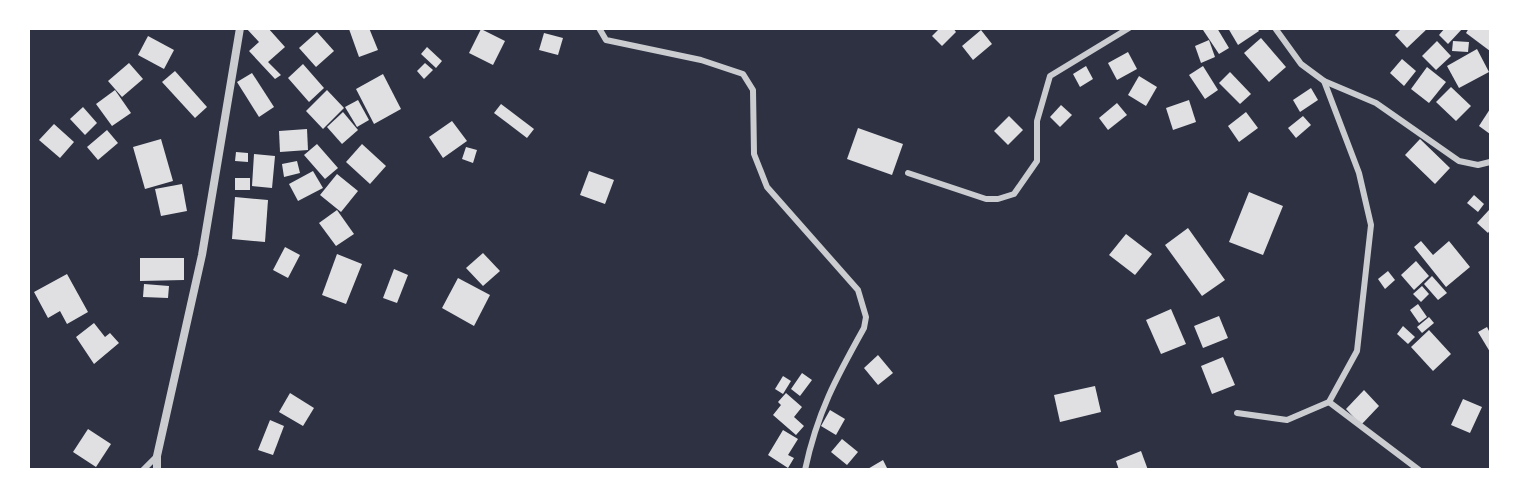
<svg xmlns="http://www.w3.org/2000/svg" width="1519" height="498" font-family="'Fira Sans Condensed',sans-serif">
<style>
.building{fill:#e0e0e3}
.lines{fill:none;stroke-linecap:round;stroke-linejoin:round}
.minor{stroke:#caccd0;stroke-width:6}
.tertiary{stroke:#caccd0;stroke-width:8}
</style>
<rect width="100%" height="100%" fill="#2d3142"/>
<g class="building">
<path d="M246 28H268L285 47 268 62 281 75 275 79 249 51 259 42Z"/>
<path d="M369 28 378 50 359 57 349 29Z"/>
<path d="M940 28H953L956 32 942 46 932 36Z"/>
<path d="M1206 28H1217L1229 48 1219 54 1203 30Z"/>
<path d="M1228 28H1257L1259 31 1238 45Z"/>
<path d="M1402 28H1428L1407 48 1395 35Z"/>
<path d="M1445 28H1463L1448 44 1439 35Z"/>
<path d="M1469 28H1490V51L1466 33Z"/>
<path d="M481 29 505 41 493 65 469 53Z"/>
<path d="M981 30 992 44 973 60 962 46Z"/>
<path d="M317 32 334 51 316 67 299 48Z"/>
<path d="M544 33 563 38 558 55 539 50Z"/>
<path d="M148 36 174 50 164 69 138 55Z"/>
<path d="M1261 38 1286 67 1269 82 1244 53Z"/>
<path d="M1209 40 1215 57 1201 63 1195 46Z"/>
<path d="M1437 41 1451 56 1436 70 1422 56Z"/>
<path d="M1453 41 1469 42 1468 52 1452 51Z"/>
<path d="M427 47 442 61 436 68 421 54Z"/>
<path d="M1477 49 1489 72 1459 88 1447 66Z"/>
<path d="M1128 52 1137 69 1117 80 1108 63Z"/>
<path d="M1402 59 1416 71 1404 86 1390 73Z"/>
<path d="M129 63 143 79 122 97 108 81Z"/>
<path d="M425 63 433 70 424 79 417 71Z"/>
<path d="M303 64 324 88 309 102 288 78Z"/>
<path d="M1086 66 1093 79 1080 87 1073 74Z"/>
<path d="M1203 66 1218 90 1205 99 1189 75Z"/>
<path d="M1427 67 1446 82 1429 103 1411 89Z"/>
<path d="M175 71 207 107 195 118 162 82Z"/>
<path d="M1230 72 1251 94 1240 104 1219 83Z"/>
<path d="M252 73 274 107 259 117 237 82Z"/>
<path d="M383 74 401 109 374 124 356 89Z"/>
<path d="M1139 76 1157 87 1146 106 1128 95Z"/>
<path d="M1451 87 1471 106 1456 121 1436 102Z"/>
<path d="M1311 88 1318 100 1300 112 1293 100Z"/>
<path d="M115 90 131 113 112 126 96 104Z"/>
<path d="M327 90 344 108 323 129 306 111Z"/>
<path d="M358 100 369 120 357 127 345 107Z"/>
<path d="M1189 100 1196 122 1173 130 1166 108Z"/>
<path d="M1117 103 1127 115 1108 130 1099 118Z"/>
<path d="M501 104 534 129 527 138 494 113Z"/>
<path d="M1061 105 1072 115 1060 127 1050 117Z"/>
<path d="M83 107 97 123 85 135 70 119Z"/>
<path d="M1490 109V134L1479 126Z"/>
<path d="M343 112 358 130 342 144 327 127Z"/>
<path d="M1246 112 1258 128 1239 142 1228 126Z"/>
<path d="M1009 116 1023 130 1008 145 994 131Z"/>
<path d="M1303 116 1311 125 1296 138 1288 128Z"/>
<path d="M452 121 467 141 443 158 429 137Z"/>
<path d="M54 124 74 142 60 158 39 140Z"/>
<path d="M858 128 903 144 892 175 847 159Z"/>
<path d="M307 129 308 150 280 152 279 131Z"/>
<path d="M107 130 118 143 98 160 87 147Z"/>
<path d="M161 139 173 181 145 189 133 147Z"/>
<path d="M1420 139 1450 168 1435 184 1405 155Z"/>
<path d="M317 144 338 168 325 179 304 155Z"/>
<path d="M362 144 386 166 370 184 346 162Z"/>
<path d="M466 147 477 150 473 163 462 159Z"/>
<path d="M236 152 248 153V162L235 161Z"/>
<path d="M254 154 275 156 272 188 252 186Z"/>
<path d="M297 161 300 173 284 177 282 164Z"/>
<path d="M313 171 323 188 298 201 289 184Z"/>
<path d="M589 171 614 180 605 204 580 195Z"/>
<path d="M337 174 358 191 341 212 320 195Z"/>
<rect x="235" y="178" width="15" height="12"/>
<path d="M182 184 187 211 161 216 155 189Z"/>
<path d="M1249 192 1283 206 1263 255 1229 242Z"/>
<path d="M1474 195 1484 204 1478 212 1467 203Z"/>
<path d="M235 197 268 200 265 242 232 239Z"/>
<path d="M337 210 354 234 336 246 319 223Z"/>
<path d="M1489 210 1490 230 1488 233 1477 223Z"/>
<path d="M1188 228 1225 280 1202 296 1165 245Z"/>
<path d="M1126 234 1152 254 1135 275 1109 255Z"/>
<path d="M1421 241 1433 255 1449 241 1470 267 1446 287 1414 247Z"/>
<path d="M285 247 300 255 288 278 273 270Z"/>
<path d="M483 253 500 271 483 286 466 268Z"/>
<path d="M337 254 362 264 346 304 322 295Z"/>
<path d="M140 258H184V280L140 281Z"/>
<path d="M1416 261 1429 276 1414 290 1401 275Z"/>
<path d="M394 269 408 275 397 303 383 298Z"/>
<path d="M1388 271 1395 280 1385 289 1378 279Z"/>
<path d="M67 274 88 312 67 324 60 311 48 318 34 292Z"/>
<path d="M1432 276 1447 293 1438 300 1424 284Z"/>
<path d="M458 278 490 295 474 326 442 308Z"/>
<path d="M144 284 169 286 168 298 143 297Z"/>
<path d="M1422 286 1429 294 1421 302 1413 294Z"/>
<path d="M1418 304 1427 317 1419 323 1410 310Z"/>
<path d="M1171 309 1186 344 1161 354 1146 320Z"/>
<path d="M1219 316 1228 338 1203 348 1194 326Z"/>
<path d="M1429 317 1434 323 1422 333 1417 327Z"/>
<path d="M94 323 105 337 110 333 119 343 94 364 76 337Z"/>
<path d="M1403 326 1415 337 1408 344 1397 334Z"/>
<path d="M1487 327 1490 333V352L1478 332Z"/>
<path d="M1429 330 1451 354 1433 371 1411 347Z"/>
<path d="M878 355 893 373 878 385 864 368Z"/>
<path d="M1223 357 1235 385 1212 394 1201 366Z"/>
<path d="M802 373 812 380 800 396 791 389Z"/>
<path d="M783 376 791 381 783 394 775 389Z"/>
<path d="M1095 386 1101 412 1060 422 1054 395Z"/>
<path d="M1364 390 1379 406 1361 425 1346 409Z"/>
<path d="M290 393 314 408 303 426 279 412Z"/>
<path d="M786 393 802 407 794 417 804 426 796 435 773 415 781 405 778 402Z"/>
<path d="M1463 399 1482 407 1470 433 1451 425Z"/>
<path d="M830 410 845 419 836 435 821 426Z"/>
<path d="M270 420 284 426 273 455 258 450Z"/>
<path d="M88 429 111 444 96 467 73 452Z"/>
<path d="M783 430 798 439 788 455 794 458 788 468 768 455Z"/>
<path d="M842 439 858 452 847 465 831 452Z"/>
<path d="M1141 451 1148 470H1119L1116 461Z"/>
<path d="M883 460 888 470H866Z"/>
</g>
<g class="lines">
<g class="minor">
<path d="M599 28 606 40 701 60 743 74 753 90 754 154 767 187 858 290 866 317 864 328C836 378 817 413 805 470"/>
<path d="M1275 28 1301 64 1324 81 1376 103 1459 161 1478 165 1490 162"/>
<path d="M908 173 986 199H998L1014 194 1037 161V121L1050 76 1129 28"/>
<path d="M1329 402 1419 470"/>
<path d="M1237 413 1287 420 1329 402 1357 351 1371 225 1359 173 1324 81"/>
<path d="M143 470 157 456"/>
</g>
<path class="tertiary" d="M157 470V456L202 255 240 28"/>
</g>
<rect width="1519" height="498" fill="none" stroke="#ffffff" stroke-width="60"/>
</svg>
